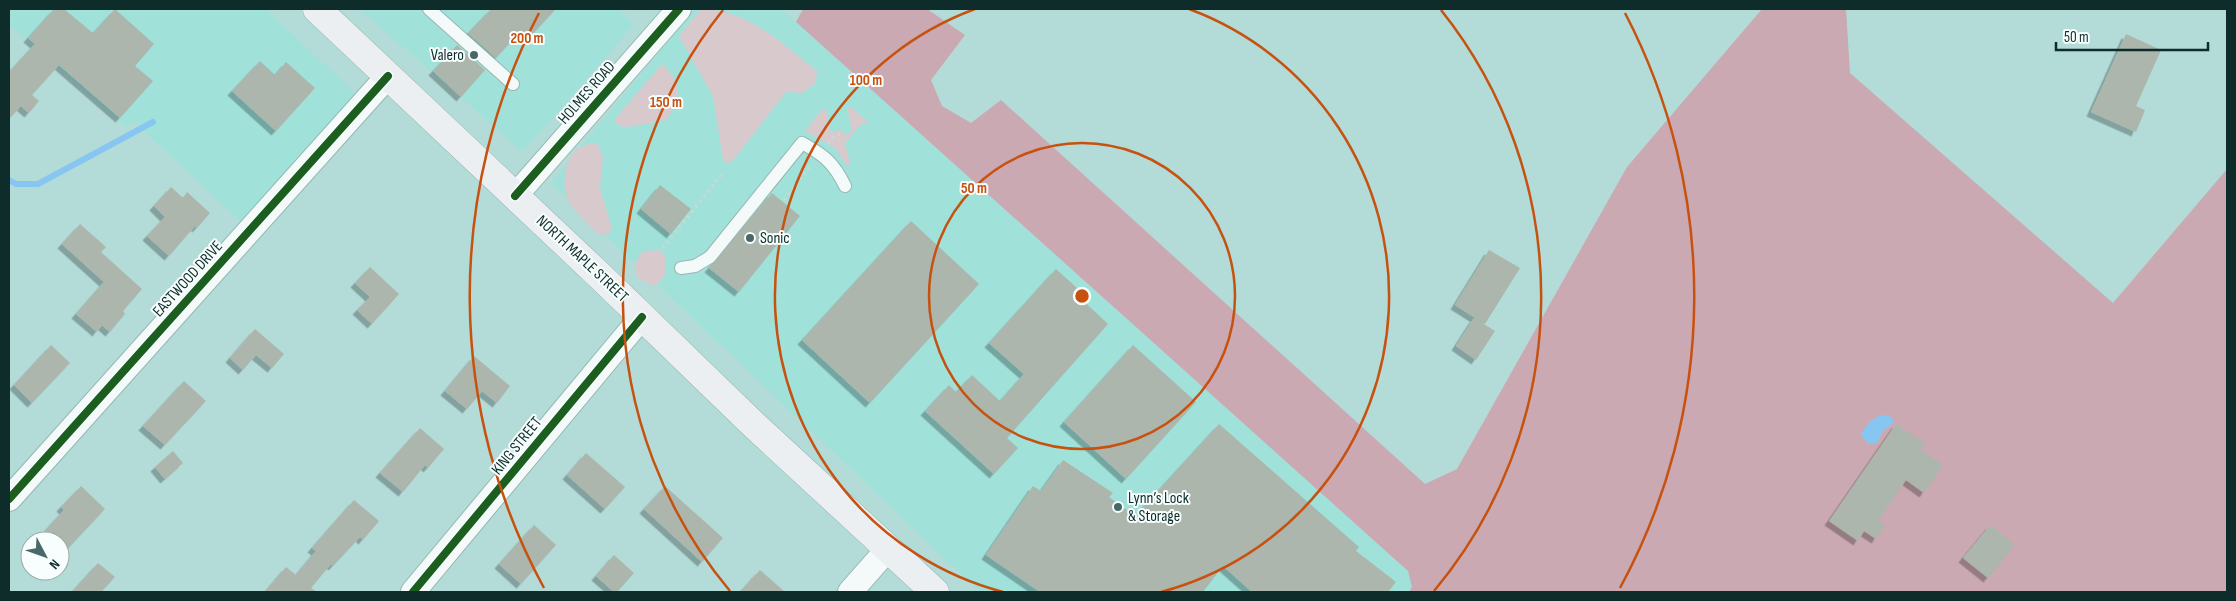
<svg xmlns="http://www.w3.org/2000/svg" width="2236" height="601" font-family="'Sofia Sans Condensed',sans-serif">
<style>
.built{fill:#a0e1da}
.green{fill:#d8c9cd}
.forest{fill:#cba9b2}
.water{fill:#88c6f2}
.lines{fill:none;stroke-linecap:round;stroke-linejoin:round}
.stream{stroke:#88c6f2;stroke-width:6}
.building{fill:#acb6ac;filter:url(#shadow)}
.lane-casing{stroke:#96b7b3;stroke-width:14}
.street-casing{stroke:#96b7b3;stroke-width:26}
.secondary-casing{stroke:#96b7b3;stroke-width:29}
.path{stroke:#cbd8d6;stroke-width:3;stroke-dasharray:2.5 4;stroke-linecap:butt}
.lane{stroke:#f4faf9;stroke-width:12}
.street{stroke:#f4faf9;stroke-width:24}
.secondary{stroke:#ebeff2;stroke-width:28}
.cycleway-casing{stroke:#f7fefd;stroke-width:11}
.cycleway{stroke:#1b5e20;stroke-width:8}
.ring{fill:none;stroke:#c75210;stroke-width:2.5}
.poi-dot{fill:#476967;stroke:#f7fefd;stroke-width:2}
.labels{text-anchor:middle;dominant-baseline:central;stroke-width:4;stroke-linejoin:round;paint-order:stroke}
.poi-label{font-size:16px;fill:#0d2c2a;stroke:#f7fefd;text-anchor:start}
.street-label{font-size:16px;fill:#0d2c2a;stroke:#f7fefd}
.centre{fill:#c75210;stroke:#f7fefd;stroke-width:2.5}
.ring-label{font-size:15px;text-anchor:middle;font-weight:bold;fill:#c75210;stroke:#f7fefd;stroke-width:4;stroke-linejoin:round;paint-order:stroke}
</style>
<defs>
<filter id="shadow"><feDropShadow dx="-4.5" dy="4.5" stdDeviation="0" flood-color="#0004"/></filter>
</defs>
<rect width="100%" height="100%" fill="#b3dbd7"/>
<g class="built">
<path d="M9 9H266L358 96 244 224 133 121 127 128 9 24Z"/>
<path d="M360 9H617L634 24 523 152Z"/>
<path d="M695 9H781L1408 571 1413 587 1409 592H980L551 183Z"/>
</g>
<g class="green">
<path d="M701 9C747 9 783 44 817 71L816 82 803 93 786 92 735 158 728 164 723 160 713 96 679 36Z"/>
<path d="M662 64C682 82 682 98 666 120L628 127 619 126 614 120Z"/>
<path d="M847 107H851L869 123 860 125 845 143 850 164 847 166 835 148 805 131 823 108 826 110 831 133 842 129 844 135 852 131Z"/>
<path d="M592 143 598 145 603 158 600 187 612 229 609 233 604 235C596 234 591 227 585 221 568 204 561 193 566 169 569 154 577 147 592 143Z"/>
<path d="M659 250 664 254C668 268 667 278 654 286 633 278 629 267 643 251Z"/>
</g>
<path class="forest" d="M803 9H927L965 35 931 80 942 106 971 123 1001 100 1425 484 1457 469 1627 167 1762 9H1846L1850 73 2113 303 2227 169V592H1409L1412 587 1408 571 796 22Z"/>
<path class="water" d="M1883 415 1889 416 1893 419V423L1882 432 1877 443 1868 444 1861 435C1865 425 1872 418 1883 415Z"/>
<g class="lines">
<path class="stream" d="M9 180 16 184H38L153 122"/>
</g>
<g class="building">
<path d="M54 9H64L93 33 115 9 154 44 135 66 153 81 120 118 59 65 32 95 39 101 29 113 21 106 9 119V72L35 44 28 38Z"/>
<path d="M491 9H556L528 39 520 32 496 58 468 33Z"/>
<path d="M2126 34 2161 50 2136 106 2145 110 2136 132 2091 112Z"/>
<path d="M457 45 485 70 461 97 433 71Z"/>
<path d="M260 61 275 75 286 62 315 88 276 131 232 91Z"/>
<path d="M660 185 691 209 671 234 641 209Z"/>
<path d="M171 187 183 198 187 192 210 213 197 228 195 226 169 256 147 236 165 217 154 206Z"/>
<path d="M772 193 800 216 739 292 709 268Z"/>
<path d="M911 221 979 284 870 403 802 340Z"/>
<path d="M80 224 106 247 101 252 142 289 123 311 125 314 110 332 102 325 97 332 76 314 104 282 62 244Z"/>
<path d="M1489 250 1520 268 1485 324 1455 305Z"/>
<path d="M370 267 399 294 372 324 357 310 370 297 355 283Z"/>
<path d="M1056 269 1077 288 1074 292 1108 324 1007 438 1018 448 994 474 925 411 949 385 956 392 972 375 1000 401 1024 374 989 343Z"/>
<path d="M1474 318 1495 331 1476 360 1456 346Z"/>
<path d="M255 329 284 354 272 368 256 355 243 370 230 358Z"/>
<path d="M51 345 70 363 32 403 14 385Z"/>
<path d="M1133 345 1196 402 1126 479 1064 422Z"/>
<path d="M474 356 510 386 497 403 482 391 467 409 445 391Z"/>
<path d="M184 381 206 401 165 445 143 426Z"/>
<path d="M1219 424 1359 547 1356 551 1396 582 1388 592H1252L1223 566 1203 592H1040L986 555 1033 486 1041 491 1063 460 1113 493 1109 497 1135 516Z"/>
<path d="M1896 424 1925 443 1921 450 1943 465 1924 493 1906 480 1878 521 1885 526 1876 539 1864 531 1858 541 1829 521Z"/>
<path d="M420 428 444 449 428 468 425 465 403 492 380 473Z"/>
<path d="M173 451 183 463 165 479 155 467Z"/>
<path d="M586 453 625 487 605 509 567 475Z"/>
<path d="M81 486 105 509 60 557V541H49L42 534 64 510 61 507Z"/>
<path d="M665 486 723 538 702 562 644 509Z"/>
<path d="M354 500 379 521 363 540 360 537 333 566 331 564 311 588 317 592H265L286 567 296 575 316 551 312 548Z"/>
<path d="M534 525 556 545 521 584 499 564Z"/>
<path d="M1990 525 2015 545 1988 578 1963 558Z"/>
<path d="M614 555 634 573 617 592H614L596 576Z"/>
<path d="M98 563 115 577 101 592H72Z"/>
<path d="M760 570 785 592H740Z"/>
</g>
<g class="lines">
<g class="lane-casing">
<g id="lane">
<path d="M429 9 513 84"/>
<path d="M681 268 695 266 710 257 802 143C824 155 834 163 845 186"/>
</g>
</g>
<g class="street-casing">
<g id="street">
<path d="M515 196 679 9"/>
<path d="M9 499 388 76"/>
<path d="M413 592 642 317"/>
<path d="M850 592 887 550"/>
</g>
</g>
<g class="secondary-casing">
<path id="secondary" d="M317 9 600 276 754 425 935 592"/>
</g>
<g class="path">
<path d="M828 143 834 136 842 133"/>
<path d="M784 200 811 165"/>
<path d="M663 248 722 174"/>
</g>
<use href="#lane" class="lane"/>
<use href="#street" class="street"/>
<use href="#secondary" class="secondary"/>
<g class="cycleway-casing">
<g id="cycleway">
<path d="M515 196 679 9"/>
<path d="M9 499 388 76"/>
<path d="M413 592 642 317"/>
</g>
</g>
<use href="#cycleway" class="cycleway"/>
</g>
<g class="ring">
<circle cx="1082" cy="296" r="153"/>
<path d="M1003 592A306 306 0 0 1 975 9M1189 9A306 306 0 0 1 1161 592"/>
<path d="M730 591A459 459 0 0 1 723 10M1441 10A459 459 0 0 1 1434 591"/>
<path d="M544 588A612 612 0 0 1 539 13M1625 13A612 612 0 0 1 1620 588"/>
</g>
<g class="poi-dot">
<circle cx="474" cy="55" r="5"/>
<circle cx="750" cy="238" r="5"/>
<circle cx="1118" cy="507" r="5"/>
</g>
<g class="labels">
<g class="poi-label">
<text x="464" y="55" text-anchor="end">Valero</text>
<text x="760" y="238">Sonic</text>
<text x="1128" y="498">Lynn’s Lock<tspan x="1128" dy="18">&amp; Storage</tspan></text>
</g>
<g class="street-label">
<text transform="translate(587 93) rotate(-49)">HOLMES ROAD</text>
<text transform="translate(582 259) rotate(43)">NORTH MAPLE STREET</text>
<text transform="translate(188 279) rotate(-48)">EASTWOOD DRIVE</text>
<text transform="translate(517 446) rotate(-51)">KING STREET</text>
</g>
</g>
<circle cx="1082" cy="296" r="8" class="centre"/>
<g class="ring-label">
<text x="527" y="43">200 m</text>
<text x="866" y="85">100 m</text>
<text x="666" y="107">150 m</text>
<text x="974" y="193">50 m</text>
</g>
<rect width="2236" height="601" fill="none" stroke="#0d2c2a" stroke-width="20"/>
<g transform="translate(45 556) rotate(131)"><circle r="24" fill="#f7fefd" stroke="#99aaa9"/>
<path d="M0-4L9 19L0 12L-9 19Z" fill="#476967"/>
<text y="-8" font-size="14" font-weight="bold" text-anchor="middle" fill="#0d2c2a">N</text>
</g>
<path d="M2056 42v8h152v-8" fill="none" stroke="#0d2c2a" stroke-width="2.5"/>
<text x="2064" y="42" font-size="15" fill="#0d2c2a" stroke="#f7fefd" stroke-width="4" paint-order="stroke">50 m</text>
</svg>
